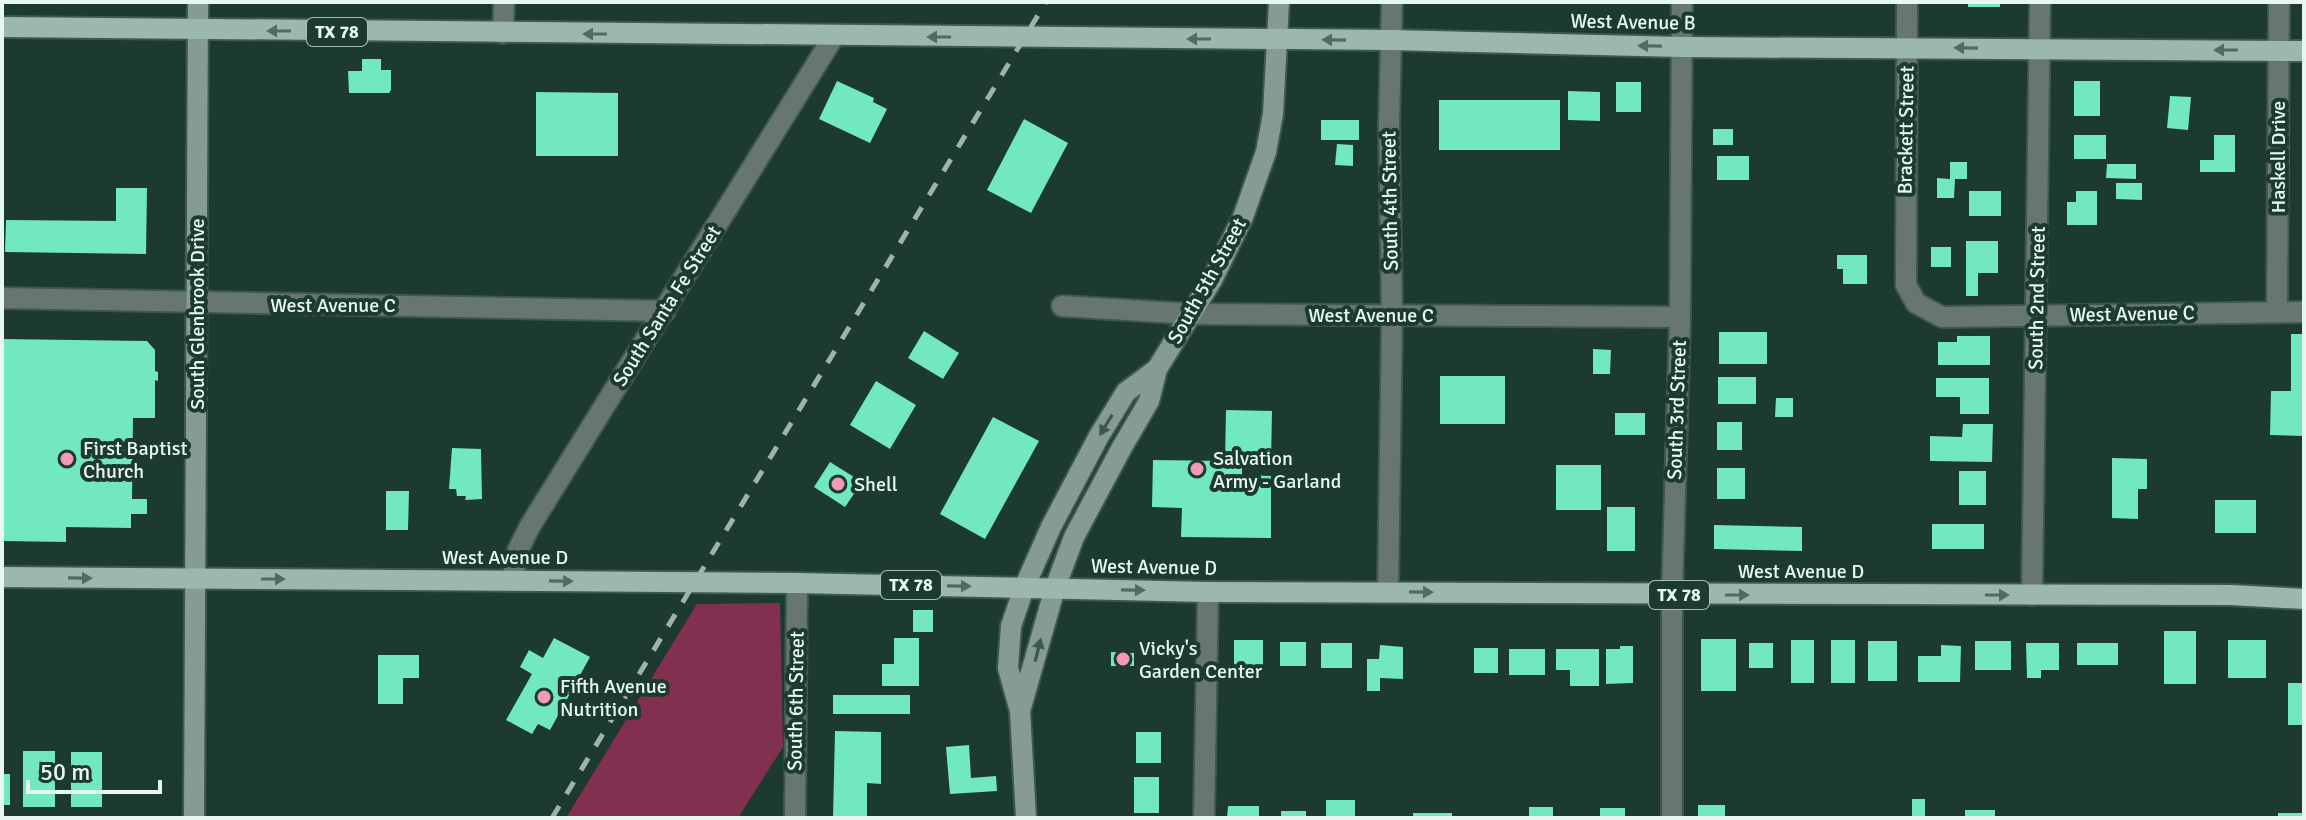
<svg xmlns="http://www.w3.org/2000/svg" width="2306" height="820" font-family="Signika,sans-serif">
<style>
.green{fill:#82304f}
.building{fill:#71e8c1}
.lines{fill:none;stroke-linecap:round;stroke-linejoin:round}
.street-casing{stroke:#3d584f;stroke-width:24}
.secondary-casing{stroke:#3d584f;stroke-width:24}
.primary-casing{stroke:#3d584f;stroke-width:24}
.street{stroke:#687670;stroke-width:20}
.secondary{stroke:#869b92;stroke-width:20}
.primary{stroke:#9cb8ad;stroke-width:20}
.rail{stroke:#9eb3ab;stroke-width:5;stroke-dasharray:14 14;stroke-linecap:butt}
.oneway{fill:#506c62}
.oneway2{fill:#3c574d}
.poi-dot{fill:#f09ab5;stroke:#1d3a30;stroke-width:3}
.labels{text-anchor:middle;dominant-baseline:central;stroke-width:8;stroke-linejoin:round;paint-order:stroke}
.shield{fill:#1d3a30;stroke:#aabfb7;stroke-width:2}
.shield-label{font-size:18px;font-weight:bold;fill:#e7f8f1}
.street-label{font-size:20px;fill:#e7f8f1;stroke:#1d3a30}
.poi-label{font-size:20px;fill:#e7f8f1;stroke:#1d3a30;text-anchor:start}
</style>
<rect width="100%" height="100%" fill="#1d3a30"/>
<path class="green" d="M780 603 783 747 738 818H566L697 604Z"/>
<g class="building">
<rect x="1968" y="2" width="32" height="5"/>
<path d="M362 59H381V70H391V90L389 93H349L348 71H362Z"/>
<path d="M837 81 874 98 873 102 887 109 870 143 819 119Z"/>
<rect x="2074" y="81" width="26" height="35"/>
<rect x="1616" y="82" width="25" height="30"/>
<path d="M1568 91 1600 92V121L1568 120Z"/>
<path d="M536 92 618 93V156H536Z"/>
<path d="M2170 96 2191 97 2188 130 2167 128Z"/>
<rect x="1439" y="100" width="121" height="50"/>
<path d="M1024 119 1068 143 1031 213 987 190Z"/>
<rect x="1321" y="120" width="38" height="20"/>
<rect x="1713" y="129" width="20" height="16"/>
<rect x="2074" y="135" width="32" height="24"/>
<path d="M2214 135H2235V172H2200V160H2214Z"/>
<path d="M1337 144 1353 145V166L1335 165Z"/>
<rect x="1717" y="156" width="32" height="24"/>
<path d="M1950 162H1967V179H1955L1954 198H1937V178L1950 179Z"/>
<path d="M2107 164H2136V179L2106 178Z"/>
<path d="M2116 183H2142V200L2116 199Z"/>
<path d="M116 188H147L146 254 5 252 6 220 116 221Z"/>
<rect x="1969" y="191" width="32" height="25"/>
<path d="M2076 191H2097V225H2067V202H2076Z"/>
<path d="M1966 241H1998V273H1978V296H1966Z"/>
<rect x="1931" y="247" width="20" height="20"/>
<path d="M1837 255H1867V284H1843V269H1837Z"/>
<path d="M924 331 959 353 943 379 908 358Z"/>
<rect x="1719" y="332" width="48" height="32"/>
<path d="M2291 334H2304V436L2270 435 2271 391H2291Z"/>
<path d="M1957 336H1990V365H1938V342H1957Z"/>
<path d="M2 339 147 341 155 350V371L158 372V381L155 380V418H133L132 499H147V514H131V528L66 527V542L2 541Z"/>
<path d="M1593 349 1611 350 1610 374H1593Z"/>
<rect x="1440" y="376" width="65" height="48"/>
<rect x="1718" y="377" width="38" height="27"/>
<path d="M1936 378H1989V414H1960V397H1936Z"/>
<path d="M876 381 916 405 890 449 850 425Z"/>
<path d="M1776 398H1793V417H1775Z"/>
<path d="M1226 410 1272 411 1271 463H1242V475L1271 476V538L1181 537 1182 508 1152 507 1153 460 1225 461Z"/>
<rect x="1615" y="413" width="30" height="22"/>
<path d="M993 417 1039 441 985 539 940 514Z"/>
<rect x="1717" y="422" width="25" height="28"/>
<path d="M1963 424H1993L1992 462 1930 461V436L1962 437Z"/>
<path d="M452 448 481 449 482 499 465 500 466 496H457L456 489H449Z"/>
<path d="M2112 458 2147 459V489H2138V519L2112 518Z"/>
<path d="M830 462 862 482 845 507 814 487Z"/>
<rect x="1556" y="465" width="45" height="45"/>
<rect x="1717" y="468" width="28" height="31"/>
<rect x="1959" y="471" width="27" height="34"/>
<path d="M386 491H409L408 530H386Z"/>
<rect x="2215" y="500" width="41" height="33"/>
<rect x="1607" y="507" width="28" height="44"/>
<rect x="1932" y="524" width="52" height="25"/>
<path d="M1714 525 1802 527V551L1714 549Z"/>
<rect x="913" y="610" width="20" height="22"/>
<rect x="2164" y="631" width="32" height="53"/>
<path d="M554 638 590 657 550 730 538 724 532 734 506 720 532 674 520 667 529 650 543 658Z"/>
<path d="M894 638H919V686H882V664H894Z"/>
<rect x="1701" y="639" width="35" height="52"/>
<rect x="1234" y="640" width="29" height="27"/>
<rect x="1791" y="640" width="23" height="43"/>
<rect x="1831" y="640" width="24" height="43"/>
<rect x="2228" y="640" width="38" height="38"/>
<rect x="1868" y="641" width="29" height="40"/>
<rect x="1975" y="641" width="36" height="29"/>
<rect x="1280" y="642" width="26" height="24"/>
<rect x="1321" y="643" width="31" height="25"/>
<rect x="1749" y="643" width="24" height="25"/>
<path d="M2026 643H2059V670H2041V678H2027Z"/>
<rect x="2077" y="643" width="41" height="22"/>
<path d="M1380 645 1403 647V679L1380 678V691H1367V659H1379Z"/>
<path d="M1941 645 1961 646 1960 682H1918V656H1941Z"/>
<path d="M1620 646H1633V683L1606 684V649H1620Z"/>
<rect x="1474" y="648" width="24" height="25"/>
<rect x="1509" y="649" width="36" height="26"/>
<path d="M1556 649H1599V686H1570V670H1556Z"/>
<path d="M1111 652 1134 653V666H1111Z"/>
<path d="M378 655H419V678H403V704H378Z"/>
<rect x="2288" y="683" width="16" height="42"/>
<rect x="833" y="695" width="77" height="19"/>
<path d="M835 731 881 732V784L867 783V818H833Z"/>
<rect x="1136" y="732" width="25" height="31"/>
<path d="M969 745 971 778 996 776 997 791 950 794 946 747Z"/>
<rect x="23" y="751" width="32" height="56"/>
<rect x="71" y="752" width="31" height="55"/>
<rect x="2" y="774" width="8" height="31"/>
<rect x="1134" y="777" width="25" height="36"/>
<rect x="1912" y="799" width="13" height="19"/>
<rect x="1326" y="800" width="29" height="18"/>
<rect x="1698" y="805" width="27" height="13"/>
<path d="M1228 806H1259V818H1227Z"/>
<rect x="1529" y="807" width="24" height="11"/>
<rect x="1600" y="808" width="25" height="10"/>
<rect x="1965" y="810" width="30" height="8"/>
<rect x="1281" y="811" width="25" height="7"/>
<rect x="1413" y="813" width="39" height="5"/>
<rect x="2278" y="813" width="26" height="5"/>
</g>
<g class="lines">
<g class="street-casing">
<g id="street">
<path d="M1907 2 1906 285 1916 303 1942 317 2304 312"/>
<path d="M503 33 504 2"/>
<path d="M2 298 665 311"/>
<path d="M1062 306 1192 314 1680 317"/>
<path d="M2277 312 2279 2"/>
<path d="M512 581 518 550 530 526 834 36"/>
<path d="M1388 592 1392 316 1389 124 1392 2"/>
<path d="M2032 595 2040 2"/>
<path d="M795 818 797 583"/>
<path d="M1204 818 1208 592"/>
<path d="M1672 818V595L1680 317 1682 2"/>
</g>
</g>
<g class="secondary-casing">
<g id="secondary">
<path d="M1020 711 1055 588 1074 537 1121 449 1149 401 1157 369 1212 280 1243 217 1266 152 1273 114 1279 2"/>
<path d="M194 818 198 2"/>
<path d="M1026 818 1020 711 1008 668 1011 626 1024 588 1051 527 1099 436 1126 392 1157 369"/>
</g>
</g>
<g class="primary-casing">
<g id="primary">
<path d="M2 27 1391 40 1682 47 2304 51"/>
<path d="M2 577 797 583 1208 592 2231 595 2304 599"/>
</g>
</g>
<use href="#street" class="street"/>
<use href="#secondary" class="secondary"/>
<use href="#primary" class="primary"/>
<path class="rail" d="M552 818 1046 2"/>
</g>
<defs><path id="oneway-solid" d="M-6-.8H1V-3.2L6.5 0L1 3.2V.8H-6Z" transform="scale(2)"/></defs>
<g class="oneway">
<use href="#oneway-solid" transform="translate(279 31) rotate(-180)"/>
<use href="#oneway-solid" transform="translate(595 34) rotate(-180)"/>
<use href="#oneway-solid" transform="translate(939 37) rotate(-180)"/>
<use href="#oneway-solid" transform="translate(1199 39) rotate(-180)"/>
<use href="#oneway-solid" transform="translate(1334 40) rotate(-179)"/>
<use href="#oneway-solid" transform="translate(1650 46) rotate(-179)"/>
<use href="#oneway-solid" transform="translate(1966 48) rotate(-179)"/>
<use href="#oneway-solid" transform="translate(2226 50) rotate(-180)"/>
<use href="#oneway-solid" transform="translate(80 578) rotate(1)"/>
<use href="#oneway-solid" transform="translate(273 579)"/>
<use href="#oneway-solid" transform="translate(561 581) rotate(1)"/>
<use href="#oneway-solid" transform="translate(959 586) rotate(1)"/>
<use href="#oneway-solid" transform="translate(1133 590) rotate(1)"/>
<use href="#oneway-solid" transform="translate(1421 592) rotate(1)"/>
<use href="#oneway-solid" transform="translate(1737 595)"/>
<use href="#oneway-solid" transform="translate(1997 595)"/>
</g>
<g class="oneway2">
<use href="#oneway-solid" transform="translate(1106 425) rotate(121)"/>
<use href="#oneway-solid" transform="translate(1038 650) rotate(-76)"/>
</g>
<g class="poi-dot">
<circle cx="67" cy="459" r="8"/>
<circle cx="1197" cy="469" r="8"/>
<circle cx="838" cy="484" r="8"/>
<circle cx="1123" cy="659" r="8"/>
<circle cx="544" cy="697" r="8"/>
</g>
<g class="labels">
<g class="shield">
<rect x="307" y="18" width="60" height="28" rx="6"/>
<rect x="881" y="571" width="60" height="28" rx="6"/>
<rect x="1649" y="581" width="60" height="28" rx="6"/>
</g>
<g class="shield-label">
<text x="337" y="32">TX 78</text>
<text x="911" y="585">TX 78</text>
<text x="1679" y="595">TX 78</text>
</g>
<g class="street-label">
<text transform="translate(1633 22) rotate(1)">West Avenue B</text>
<text transform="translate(1906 130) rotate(-89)">Brackett Street</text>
<text transform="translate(2278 157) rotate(-90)">Haskell Drive</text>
<text transform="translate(1390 201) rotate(-91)">South 4th Street</text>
<text transform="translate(1207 281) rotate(-61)">South 5th Street</text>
<text transform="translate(2037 298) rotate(-89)">South 2nd Street</text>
<text x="333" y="305">West Avenue C</text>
<text transform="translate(667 306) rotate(-58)">South Santa Fe Street</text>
<text transform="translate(197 314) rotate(-90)">South Glenbrook Drive</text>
<text transform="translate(2132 314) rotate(-1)">West Avenue C</text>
<text x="1371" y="315">West Avenue C</text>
<text transform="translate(1677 410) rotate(-88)">South 3rd Street</text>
<text x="505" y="557">West Avenue D</text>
<text transform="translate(1154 567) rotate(1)">West Avenue D</text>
<text x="1801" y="571">West Avenue D</text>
<text transform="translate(796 701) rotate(-89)">South 6th Street</text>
</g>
<g class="poi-label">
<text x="83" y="448">First Baptist<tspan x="83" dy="23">Church</tspan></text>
<text x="1213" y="458">Salvation<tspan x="1213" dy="23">Army - Garland</tspan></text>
<text x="854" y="484">Shell</text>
<text x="1139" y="648">Vicky's<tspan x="1139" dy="23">Garden Center</tspan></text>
<text x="560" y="686">Fifth Avenue<tspan x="560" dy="23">Nutrition</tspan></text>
</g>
</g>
<rect width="2306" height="820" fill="none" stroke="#e7f8f1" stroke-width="8"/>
<path d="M28 780v12h132v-12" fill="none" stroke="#e7f8f1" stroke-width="4"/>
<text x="40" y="780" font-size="24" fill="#e7f8f1" stroke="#1d3a30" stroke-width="6" paint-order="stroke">50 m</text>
</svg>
